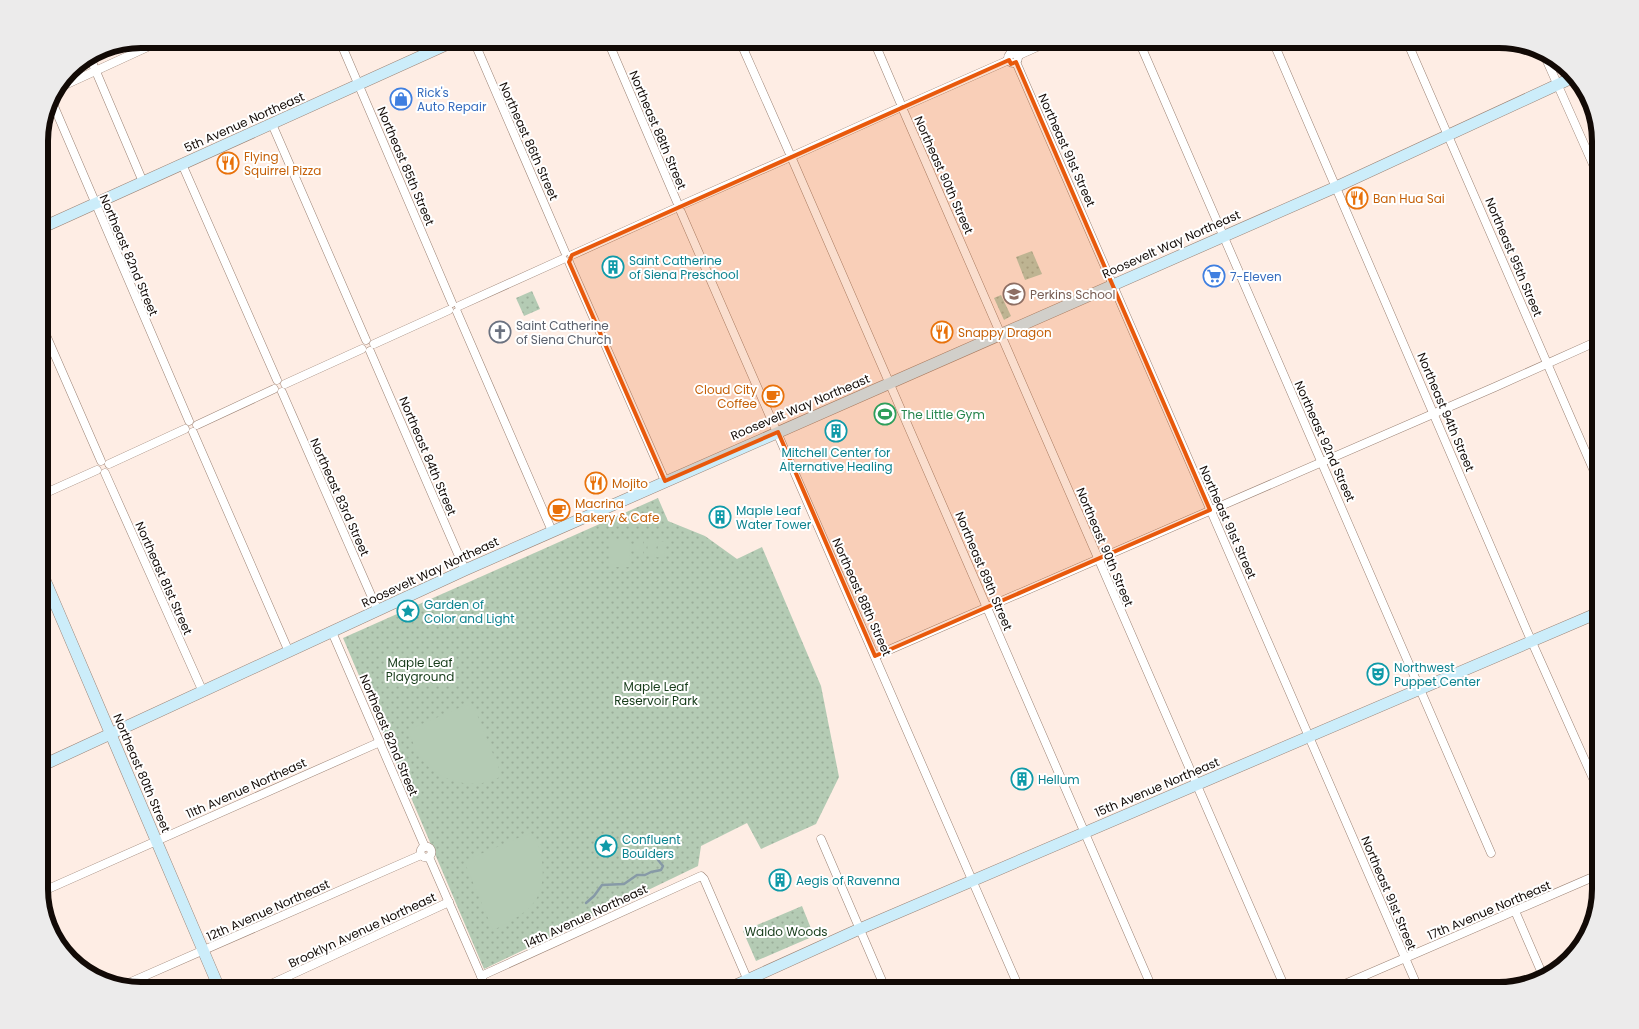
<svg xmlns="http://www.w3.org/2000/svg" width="1639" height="1029" font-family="Poppins,sans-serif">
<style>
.park{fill:url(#park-dots)}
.pitch{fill:#b4cbb4}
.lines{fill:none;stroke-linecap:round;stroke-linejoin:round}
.stream{stroke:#879aa7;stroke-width:2.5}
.street-casing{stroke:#9a8173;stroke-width:9}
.secondary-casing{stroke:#9a8173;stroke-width:12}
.street{stroke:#fff;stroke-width:8}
.secondary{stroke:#ccedfa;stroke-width:11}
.marked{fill:#e8590c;fill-opacity:0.2;stroke:#e8590c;stroke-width:4;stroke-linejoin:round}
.labels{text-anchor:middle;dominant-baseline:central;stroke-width:4;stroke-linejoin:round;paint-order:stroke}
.shop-label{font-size:12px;fill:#366cbe;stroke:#fff;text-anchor:start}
.street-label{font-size:12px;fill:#120a06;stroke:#fff}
.food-label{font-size:12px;fill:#c56008;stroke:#fff;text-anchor:start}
.culture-label{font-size:12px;fill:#0d838f;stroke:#fff;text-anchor:start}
.education-label{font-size:12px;fill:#785e54;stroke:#fff;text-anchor:start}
.worship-label{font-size:12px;fill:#5b616d;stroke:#fff;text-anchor:start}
.leisure-label{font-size:12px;fill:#27864d;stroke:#fff;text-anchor:start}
.park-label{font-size:12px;fill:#163b19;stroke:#fff}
.rim{fill:none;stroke:#120a06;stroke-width:6}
</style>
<defs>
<pattern id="park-dots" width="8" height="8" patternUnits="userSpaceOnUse" patternTransform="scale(1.25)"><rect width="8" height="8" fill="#b4cbb4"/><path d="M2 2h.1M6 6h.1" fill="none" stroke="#9aad99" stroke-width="1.8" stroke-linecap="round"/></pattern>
</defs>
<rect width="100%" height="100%" fill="#feede4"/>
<g class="park">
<path d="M1032 251 1042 274 1025 280 1016 257Z"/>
<path d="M532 291 540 309 524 316 516 298Z"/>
<path d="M1001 295 1011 316 1004 320 994 298Z"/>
<path d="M658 498 668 521 705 536 737 559 762 547 821 686 839 777 816 824 761 849 747 823 701 846 698 866 484 969 343 638Z"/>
<path d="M802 906 814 936 756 961 743 931Z"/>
</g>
<g class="pitch">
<path d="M648 539 656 540 654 557 647 556Z"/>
<rect x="636" y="540" width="7" height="16"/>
<path d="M611 541H629L630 567H611Z"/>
<path d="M659 541 666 542 664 558 656 557Z"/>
<path d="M466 705 474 707 502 776C497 778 492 781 487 782 466 788 437 779 423 761 416 752 412 740 408 730Z"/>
<path d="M530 833C538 841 541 851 542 861 547 903 526 914 493 930L464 861Z"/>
</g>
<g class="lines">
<path class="stream" d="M586 903 594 896 602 885 624 884 637 875H645L651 872 661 870 663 866 658 860"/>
<g class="street-casing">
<g id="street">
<path d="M339 39 452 303"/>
<path d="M473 39 565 252"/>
<path d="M607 39 677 202"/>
<path d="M739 39 789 152"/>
<path d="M873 39 900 102"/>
<path d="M1006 39 1012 54"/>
<path d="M1138 39 1491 853"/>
<path d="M1272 39 1527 631 1600 794"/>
<path d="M1406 39 1600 485"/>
<path d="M1543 52 1600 180"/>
<circle cx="1013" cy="58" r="5"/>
<path d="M89 55 143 182"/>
<path d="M1017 56 1055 39"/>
<path d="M1016 62 1419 990"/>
<path d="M54 90 165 39"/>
<path d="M50 97 189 421"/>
<path d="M907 105 1009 60"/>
<path d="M904 112 1286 990"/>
<path d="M272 124 366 340"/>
<path d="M795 155 897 109"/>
<path d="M793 161 1153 990"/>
<path d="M182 164 277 380"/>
<path d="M684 204 786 159"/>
<path d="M681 212 1020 990"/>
<path d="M572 255 674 209"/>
<path d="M569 262 665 481"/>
<path d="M459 306 563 259"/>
<path d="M457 312 552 531"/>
<path d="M39 319 101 461"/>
<path d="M374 344 449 310"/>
<path d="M370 351 465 570"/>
<path d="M285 384 362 349"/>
<path d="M282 392 378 611"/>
<path d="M197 425 274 389"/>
<path d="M193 432 289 652"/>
<path d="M109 464 185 429"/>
<path d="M105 473 203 692"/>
<path d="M39 496 97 470"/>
<path d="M332 632 425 847"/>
<path d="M875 656 1495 387 1600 340"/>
<path d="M821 839 886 990"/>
<circle cx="426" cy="852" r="5.5"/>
<path d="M429 857 487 990"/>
<path d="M39 893 380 742"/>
<path d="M1515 911 1544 978"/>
<path d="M481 976 701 876 704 879 752 990"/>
<path d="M124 985 421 855"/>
<path d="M258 990 449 902"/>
<path d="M1331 990 1600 874"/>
</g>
</g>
<g class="secondary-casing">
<g id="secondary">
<path d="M39 229 459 39"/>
<path d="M39 566 220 990"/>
<path d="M39 767 465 570 1336 187 1574 77"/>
<path d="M725 990 855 931 1600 612"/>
</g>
</g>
<use href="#street" class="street"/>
<use href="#secondary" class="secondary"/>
</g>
<path class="marked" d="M1009 60 1011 64 1016 62 1210 510 875 656 778 432 665 481 569 262 572 255Z"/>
<defs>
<g id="shop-ring" transform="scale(1.125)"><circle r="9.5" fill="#fff" stroke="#3f7fe0" stroke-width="1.5"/><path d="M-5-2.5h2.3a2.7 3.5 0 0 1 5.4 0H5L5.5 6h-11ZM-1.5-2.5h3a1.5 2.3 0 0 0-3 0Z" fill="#3f7fe0"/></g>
<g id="restaurant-ring" transform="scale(1.125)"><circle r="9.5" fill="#fff" stroke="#e8710a" stroke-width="1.5"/><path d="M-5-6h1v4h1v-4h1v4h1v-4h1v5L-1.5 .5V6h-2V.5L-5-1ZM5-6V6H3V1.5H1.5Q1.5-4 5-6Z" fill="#e8710a"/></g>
<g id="building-ring" transform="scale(1.125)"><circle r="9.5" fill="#fff" stroke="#0f9aa8" stroke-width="1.5"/><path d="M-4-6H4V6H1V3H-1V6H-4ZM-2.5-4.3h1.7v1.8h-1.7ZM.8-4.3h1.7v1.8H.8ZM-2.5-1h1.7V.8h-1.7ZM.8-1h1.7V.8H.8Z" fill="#0f9aa8"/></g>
<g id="supermarket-ring" transform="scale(1.125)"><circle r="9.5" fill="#fff" stroke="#3f7fe0" stroke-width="1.5"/><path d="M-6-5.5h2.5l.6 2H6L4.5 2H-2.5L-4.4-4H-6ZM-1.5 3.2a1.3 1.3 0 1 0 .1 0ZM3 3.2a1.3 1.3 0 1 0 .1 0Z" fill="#3f7fe0"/></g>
<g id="school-ring" transform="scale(1.125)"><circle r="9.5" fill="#fff" stroke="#8d6e63" stroke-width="1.5"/><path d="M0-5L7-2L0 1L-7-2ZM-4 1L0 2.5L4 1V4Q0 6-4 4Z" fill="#8d6e63"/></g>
<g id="church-ring" transform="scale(1.125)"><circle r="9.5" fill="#fff" stroke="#6b7280" stroke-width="1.5"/><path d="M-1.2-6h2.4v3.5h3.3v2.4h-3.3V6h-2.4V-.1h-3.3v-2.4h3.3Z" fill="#6b7280"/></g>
<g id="cafe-ring" transform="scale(1.125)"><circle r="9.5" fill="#fff" stroke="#e8710a" stroke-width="1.5"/><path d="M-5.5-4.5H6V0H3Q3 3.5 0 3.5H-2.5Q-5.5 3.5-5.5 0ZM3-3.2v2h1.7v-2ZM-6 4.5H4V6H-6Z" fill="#e8710a"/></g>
<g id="stadium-ring" transform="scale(1.125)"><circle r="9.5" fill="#fff" stroke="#2e9e5b" stroke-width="1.5"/><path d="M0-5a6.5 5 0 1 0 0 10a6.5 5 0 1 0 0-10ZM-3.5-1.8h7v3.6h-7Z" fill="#2e9e5b"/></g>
<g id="sight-ring" transform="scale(1.125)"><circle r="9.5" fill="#fff" stroke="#0f9aa8" stroke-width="1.5"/><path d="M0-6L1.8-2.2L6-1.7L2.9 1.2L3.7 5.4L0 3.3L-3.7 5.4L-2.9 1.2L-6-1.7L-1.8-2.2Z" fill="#0f9aa8"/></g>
<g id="theatre-ring" transform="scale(1.125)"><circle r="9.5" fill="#fff" stroke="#0f9aa8" stroke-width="1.5"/><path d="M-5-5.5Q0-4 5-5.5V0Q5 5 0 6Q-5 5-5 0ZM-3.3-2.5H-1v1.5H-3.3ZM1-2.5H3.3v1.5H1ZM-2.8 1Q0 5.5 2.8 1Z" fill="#0f9aa8"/></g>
</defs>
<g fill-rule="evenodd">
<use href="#shop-ring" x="401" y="99"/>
<use href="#restaurant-ring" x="228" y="163"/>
<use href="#restaurant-ring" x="1357" y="198"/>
<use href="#building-ring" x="613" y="267"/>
<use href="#supermarket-ring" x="1214" y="276"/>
<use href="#school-ring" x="1014" y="294"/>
<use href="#church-ring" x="500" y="332"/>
<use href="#restaurant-ring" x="942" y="332"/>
<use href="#cafe-ring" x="773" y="396"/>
<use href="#stadium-ring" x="885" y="414"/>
<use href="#building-ring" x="836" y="431"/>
<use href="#restaurant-ring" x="596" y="483"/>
<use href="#cafe-ring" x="559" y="510"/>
<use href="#building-ring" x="720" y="517"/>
<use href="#sight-ring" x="408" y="611"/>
<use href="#theatre-ring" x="1378" y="674"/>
<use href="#building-ring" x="1022" y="779"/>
<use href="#sight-ring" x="606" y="846"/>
<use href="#building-ring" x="780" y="880"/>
</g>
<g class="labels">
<g class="shop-label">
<text x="417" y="92">Rick's<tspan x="417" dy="14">Auto Repair</tspan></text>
<text x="1230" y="276">7-Eleven</text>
</g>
<g class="street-label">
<text transform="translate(244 122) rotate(-24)">5th Avenue Northeast</text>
<text transform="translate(658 130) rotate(67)">Northeast 88th Street</text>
<text transform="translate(529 141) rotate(66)">Northeast 86th Street</text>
<text transform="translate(1067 150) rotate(66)">Northeast 91st Street</text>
<text transform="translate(406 166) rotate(67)">Northeast 85th Street</text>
<text transform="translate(944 175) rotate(66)">Northeast 90th Street</text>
<text transform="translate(1171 244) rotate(-24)">Roosevelt Way Northeast</text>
<text transform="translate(129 255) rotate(67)">Northeast 82nd Street</text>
<text transform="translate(1514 257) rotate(67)">Northeast 95th Street</text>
<text transform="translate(800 407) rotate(-23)">Roosevelt Way Northeast</text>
<text transform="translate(1446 412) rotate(67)">Northeast 94th Street</text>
<text transform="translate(1325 441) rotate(66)">Northeast 92nd Street</text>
<text transform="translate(428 456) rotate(67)">Northeast 84th Street</text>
<text transform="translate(340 497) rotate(66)">Northeast 83rd Street</text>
<text transform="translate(1228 522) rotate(66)">Northeast 91st Street</text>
<text transform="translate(1105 547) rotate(67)">Northeast 90th Street</text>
<text transform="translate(984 571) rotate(67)">Northeast 89th Street</text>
<text transform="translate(430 572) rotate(-25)">Roosevelt Way Northeast</text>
<text transform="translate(164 578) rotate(66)">Northeast 81st Street</text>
<text transform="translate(862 597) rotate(66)">Northeast 88th Street</text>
<text transform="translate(389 735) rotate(67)">Northeast 82nd Street</text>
<text transform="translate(142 773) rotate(67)">Northeast 80th Street</text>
<text transform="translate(1157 787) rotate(-23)">15th Avenue Northeast</text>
<text transform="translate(246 788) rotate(-24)">11th Avenue Northeast</text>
<text transform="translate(1389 893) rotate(67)">Northeast 91st Street</text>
<text transform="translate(268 910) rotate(-24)">12th Avenue Northeast</text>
<text transform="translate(1489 910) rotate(-23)">17th Avenue Northeast</text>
<text transform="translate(586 916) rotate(-25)">14th Avenue Northeast</text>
<text transform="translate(362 930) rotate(-25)">Brooklyn Avenue Northeast</text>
</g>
<g class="food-label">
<text x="244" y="156">Flying<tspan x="244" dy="14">Squirrel Pizza</tspan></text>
<text x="1373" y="198">Ban Hua Sai</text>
<text x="958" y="332">Snappy Dragon</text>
<text x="757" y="389" text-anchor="end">Cloud City<tspan x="757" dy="14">Coffee</tspan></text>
<text x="612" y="483">Mojito</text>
<text x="575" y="503">Macrina<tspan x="575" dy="14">Bakery &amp; Cafe</tspan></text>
</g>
<g class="culture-label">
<text x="629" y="260">Saint Catherine<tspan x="629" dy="14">of Siena Preschool</tspan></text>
<text x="836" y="452" text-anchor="middle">Mitchell Center for<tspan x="836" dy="14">Alternative Healing</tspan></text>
<text x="736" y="510">Maple Leaf<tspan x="736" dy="14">Water Tower</tspan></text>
<text x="424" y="604">Garden of<tspan x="424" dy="14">Color and Light</tspan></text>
<text x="1394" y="667">Northwest<tspan x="1394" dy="14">Puppet Center</tspan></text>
<text x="1038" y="779">Hellum</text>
<text x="622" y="839">Confluent<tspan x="622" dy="14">Boulders</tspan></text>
<text x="796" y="880">Aegis of Ravenna</text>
</g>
<g class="education-label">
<text x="1030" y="294">Perkins School</text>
</g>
<g class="worship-label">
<text x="516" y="325">Saint Catherine<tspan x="516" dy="14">of Siena Church</tspan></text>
</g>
<g class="leisure-label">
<text x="901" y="414">The Little Gym</text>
</g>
<g class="park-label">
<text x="420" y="662">Maple Leaf<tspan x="420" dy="14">Playground</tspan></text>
<text x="656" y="686">Maple Leaf<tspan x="656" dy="14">Reservoir Park</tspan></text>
<text x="786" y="931">Waldo Woods</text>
</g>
</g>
<path d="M0 0H1639V1029H0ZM141 48H1499A93 93 0 0 1 1592 141V889A93 93 0 0 1 1499 982H141A93 93 0 0 1 48 889V141A93 93 0 0 1 141 48Z" fill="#ecebeb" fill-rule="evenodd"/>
<path class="rim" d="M141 48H1499A93 93 0 0 1 1592 141V889A93 93 0 0 1 1499 982H141A93 93 0 0 1 48 889V141A93 93 0 0 1 141 48Z"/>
</svg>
